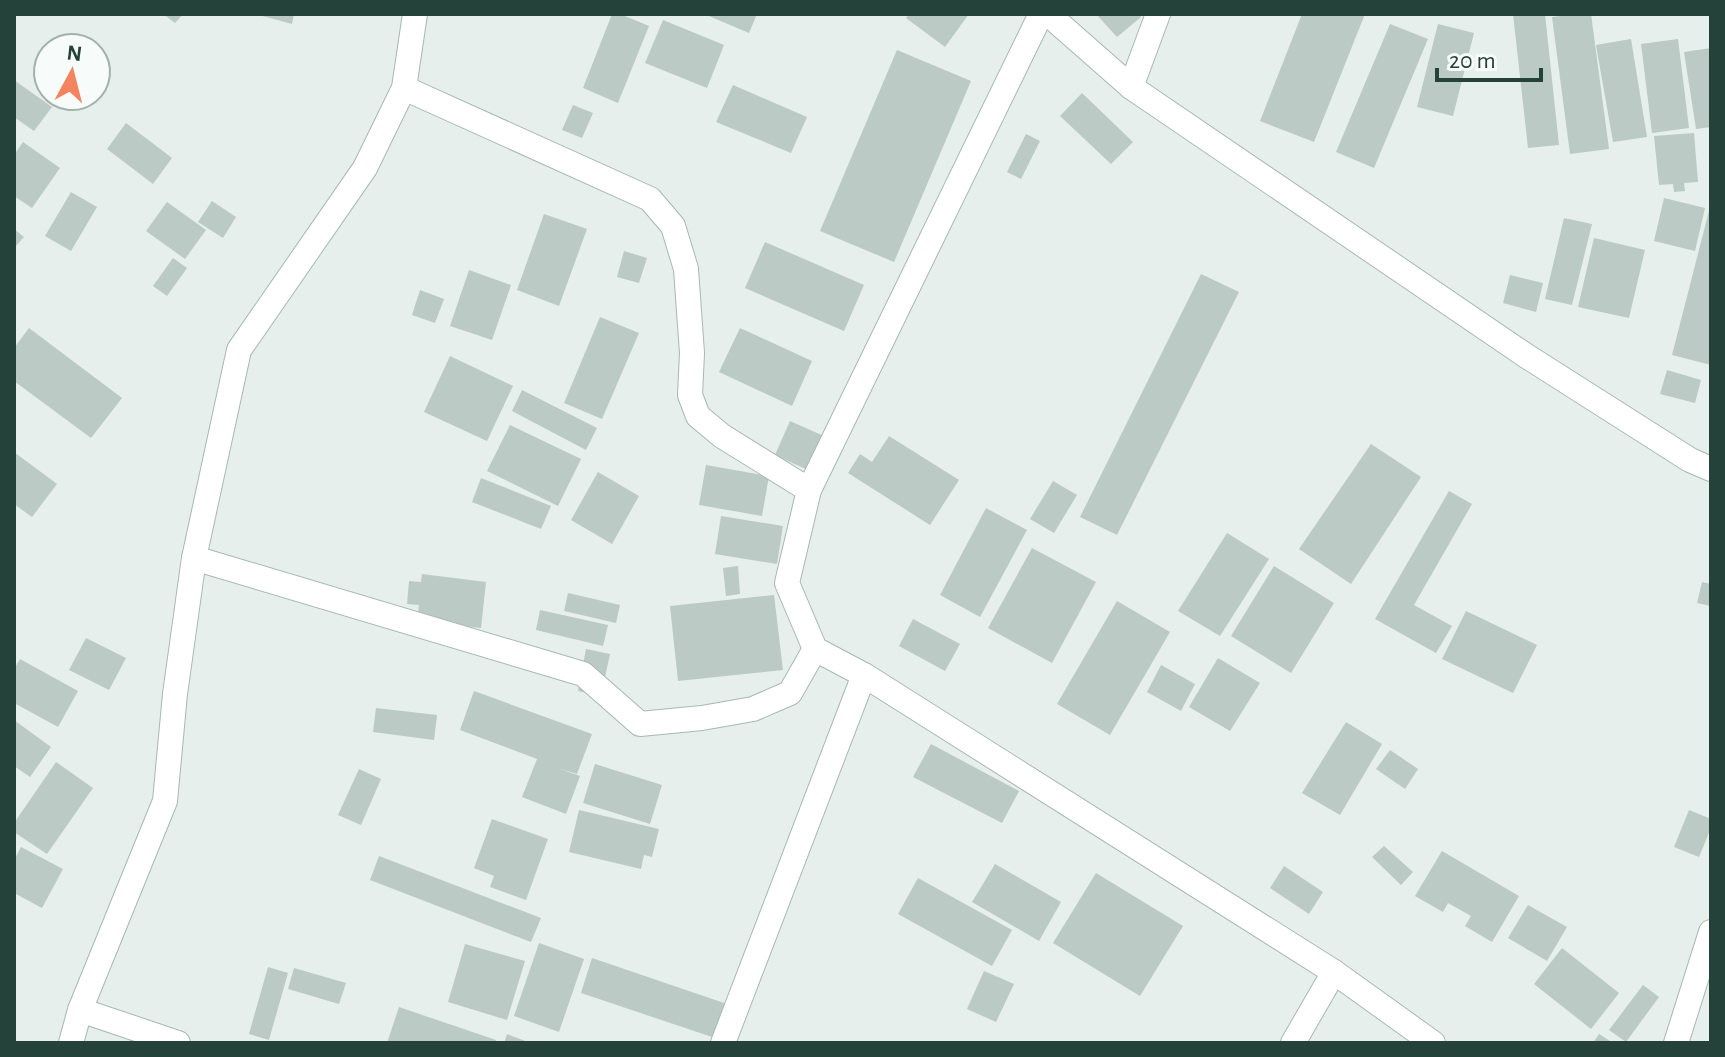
<svg xmlns="http://www.w3.org/2000/svg" width="1725" height="1057" font-family="'Alegreya Sans',sans-serif">
<style>
.building{fill:#bbcac4}
.lines{fill:none;stroke-linecap:round;stroke-linejoin:round}
.street-casing{stroke:#a8b8b2;stroke-width:26}
.street{stroke:#fff;stroke-width:24}
</style>
<rect width="100%" height="100%" fill="#e6efeb"/>
<g class="building">
<path d="M163 14H183L175 23Z"/>
<path d="M255 14H294L292 24Z"/>
<path d="M612 14H620L649 26 618 103 583 88Z"/>
<path d="M704 14H757L749 33Z"/>
<path d="M909 14H969L945 47 906 18Z"/>
<path d="M1096 14H1138L1141 17 1117 37Z"/>
<path d="M1302 14H1365L1314 142 1260 121Z"/>
<path d="M1513 14H1545L1559 145 1528 148Z"/>
<path d="M1579 14H1591L1609 149 1570 154 1552 17Z"/>
<path d="M663 20 724 45 707 88 645 63Z"/>
<path d="M1390 24 1428 39 1374 168 1336 152Z"/>
<path d="M1438 24 1474 33 1453 116 1417 107Z"/>
<path d="M1631 39 1647 137 1613 142 1596 45Z"/>
<path d="M1678 39 1689 128 1652 133 1641 44Z"/>
<path d="M1711 48V127L1696 129 1684 52Z"/>
<path d="M897 50 971 81 894 262 820 231Z"/>
<path d="M14 80 52 107 34 131 14 117Z"/>
<path d="M733 85 807 117 791 153 716 122Z"/>
<path d="M1082 93 1133 142 1111 164 1060 116Z"/>
<path d="M573 105 593 113 582 138 562 130Z"/>
<path d="M126 123 172 158 153 184 107 149Z"/>
<path d="M1694 133 1698 182 1684 183 1685 191 1674 192 1673 184 1659 185 1654 136Z"/>
<path d="M1026 134 1040 141 1021 179 1007 172Z"/>
<path d="M23 142 60 168 32 208 14 196V155Z"/>
<path d="M71 192 97 207 71 251 45 236Z"/>
<path d="M1664 198 1705 208 1695 251 1654 241Z"/>
<path d="M212 201 236 217 223 238 198 222Z"/>
<path d="M167 202 206 230 185 259 146 231Z"/>
<path d="M1710 207H1711V365L1672 355Z"/>
<path d="M544 214 587 229 559 306 517 290Z"/>
<path d="M1564 218 1592 224 1572 305 1545 299Z"/>
<path d="M14 229 24 237 14 248Z"/>
<path d="M1594 238 1645 250 1629 318 1578 307Z"/>
<path d="M765 242 864 285 844 331 745 288Z"/>
<path d="M624 251 647 258 639 283 617 277Z"/>
<path d="M173 258 187 268 167 296 153 286Z"/>
<path d="M469 270 511 285 492 340 450 326Z"/>
<path d="M1201 274 1239 292 1117 535 1080 517Z"/>
<path d="M1510 275 1543 283 1536 312 1503 303Z"/>
<path d="M420 290 444 299 435 323 412 315Z"/>
<path d="M600 317 639 333 602 419 564 403Z"/>
<path d="M29 328 122 398 91 438 14 381V348Z"/>
<path d="M740 328 812 361 792 406 719 372Z"/>
<path d="M450 356 513 386 487 441 424 412Z"/>
<path d="M1667 370 1701 380 1695 403 1660 394Z"/>
<path d="M522 390 597 428 586 450 512 411Z"/>
<path d="M790 421 826 437 810 471 775 455Z"/>
<path d="M510 425 581 459 558 506 487 471Z"/>
<path d="M889 436 959 480 930 525 848 473 860 454 872 462Z"/>
<path d="M1371 444 1421 477 1351 584 1299 549Z"/>
<path d="M14 452 57 484 32 517 14 504Z"/>
<path d="M706 465 769 476 762 516 699 505Z"/>
<path d="M598 472 639 496 612 544 571 520Z"/>
<path d="M481 478 551 506 541 529 472 502Z"/>
<path d="M1053 481 1077 495 1054 533 1030 519Z"/>
<path d="M1449 491 1472 504 1414 605 1452 626 1436 653 1375 619Z"/>
<path d="M986 508 1027 530 980 617 940 595Z"/>
<path d="M721 516 783 526 777 564 715 554Z"/>
<path d="M1227 533 1269 559 1220 636 1178 611Z"/>
<path d="M1032 548 1096 582 1052 663 988 628Z"/>
<path d="M738 566 740 594 726 596 723 568Z"/>
<path d="M1274 566 1334 603 1291 673 1231 636Z"/>
<path d="M422 574 486 582 481 628 417 621 419 605 407 604 409 581 421 582Z"/>
<path d="M1702 582 1711 584V606L1697 603Z"/>
<path d="M568 593 620 605 616 623 564 611Z"/>
<path d="M774 595 783 670 678 681 670 606Z"/>
<path d="M1117 601 1170 632 1110 735 1057 704Z"/>
<path d="M540 610 608 625 603 646 536 630Z"/>
<path d="M1466 611 1537 645 1513 693 1442 659Z"/>
<path d="M913 619 960 644 945 671 899 646Z"/>
<path d="M86 638 126 658 109 690 69 670Z"/>
<path d="M586 649 610 654 601 696 578 691Z"/>
<path d="M1218 658 1260 683 1230 731 1189 707Z"/>
<path d="M20 659 78 691 58 727 14 703V669Z"/>
<path d="M1161 665 1195 684 1181 711 1147 692Z"/>
<path d="M474 691 592 734 577 774 557 768 580 776 566 814 522 797 537 759 460 730Z"/>
<path d="M376 708 437 715 434 740 373 732Z"/>
<path d="M14 720 51 747 30 777 14 766Z"/>
<path d="M1346 722 1382 744 1340 815 1302 793Z"/>
<path d="M931 744 1019 791 1002 823 913 777Z"/>
<path d="M1390 750 1418 769 1405 789 1376 769Z"/>
<path d="M56 762 93 788 47 854 14 832V823Z"/>
<path d="M595 764 662 785 650 824 583 803Z"/>
<path d="M359 769 381 779 361 825 338 815Z"/>
<path d="M579 810 659 829 652 857 644 855 641 869 569 852Z"/>
<path d="M1689 810 1711 819V828L1699 857 1674 847Z"/>
<path d="M492 819 548 839 526 900 490 887 494 876 474 868Z"/>
<path d="M1384 846 1413 872 1401 885 1372 857Z"/>
<path d="M21 847 63 869 42 908 14 893V860Z"/>
<path d="M1442 851 1519 896 1492 942 1465 926 1471 916 1448 903 1443 912 1415 896Z"/>
<path d="M379 856 541 918 531 942 370 880Z"/>
<path d="M995 864 1061 902 1039 941 972 902Z"/>
<path d="M1284 866 1323 892 1309 914 1270 888Z"/>
<path d="M1096 873 1183 926 1140 996 1053 943Z"/>
<path d="M918 878 1012 930 992 966 898 914Z"/>
<path d="M1528 905 1567 927 1547 961 1508 938Z"/>
<path d="M539 943 584 959 559 1032 514 1016Z"/>
<path d="M465 944 525 961 507 1020 448 1002Z"/>
<path d="M1562 948 1619 993 1591 1029 1534 984Z"/>
<path d="M592 958 730 1005 718 1039 581 993Z"/>
<path d="M268 967 288 973 269 1040 249 1034Z"/>
<path d="M294 968 346 983 339 1004 288 989Z"/>
<path d="M984 971 1014 984 996 1022 967 1009Z"/>
<path d="M1643 985 1659 997 1626 1042 1609 1030Z"/>
<path d="M399 1007 496 1040 495 1043H387Z"/>
<path d="M507 1034 531 1043H504Z"/>
<path d="M1599 1034 1613 1043H1593Z"/>
</g>
<g class="lines">
<g class="street-casing">
<g id="street">
<path d="M1048 14 1131 87 1528 357 1690 460 1711 469"/>
<path d="M1131 87 1158 14"/>
<path d="M404 88 650 199 673 226 686 269 692 353 690 395 698 416 722 436 809 490"/>
<path d="M194 558 583 674 640 724 702 718 753 709 790 693 815 649"/>
<path d="M864 675 1334 972 1433 1043"/>
<path d="M80 1010 178 1043"/>
<path d="M71 1043 80 1010 165 801 175 694 194 558 239 350 365 168 404 88 415 14"/>
<path d="M723 1043 864 675 815 649 787 583 809 490 1041 14"/>
<path d="M1293 1043 1334 972"/>
<path d="M1676 1043 1711 932"/>
</g>
</g>
<use href="#street" class="street"/>
</g>
<rect width="1725" height="1057" fill="none" stroke="#24423a" stroke-width="32"/>
<g transform="translate(72 72) rotate(7)"><circle r="38" fill="#f7fbf9" stroke="#a3b1ad" stroke-width="2"/>
<path d="M0-6L14 30L0 20L-14 30Z" fill="#f4845f"/>
<text y="-12" font-size="22" font-weight="bold" text-anchor="middle" fill="#24423a">N</text>
</g>
<path d="M1437 68v12h104v-12" fill="none" stroke="#24423a" stroke-width="4"/>
<text x="1449" y="68" font-size="24" fill="#24423a" stroke="#f7fbf9" stroke-width="6" paint-order="stroke">20 m</text>
</svg>
